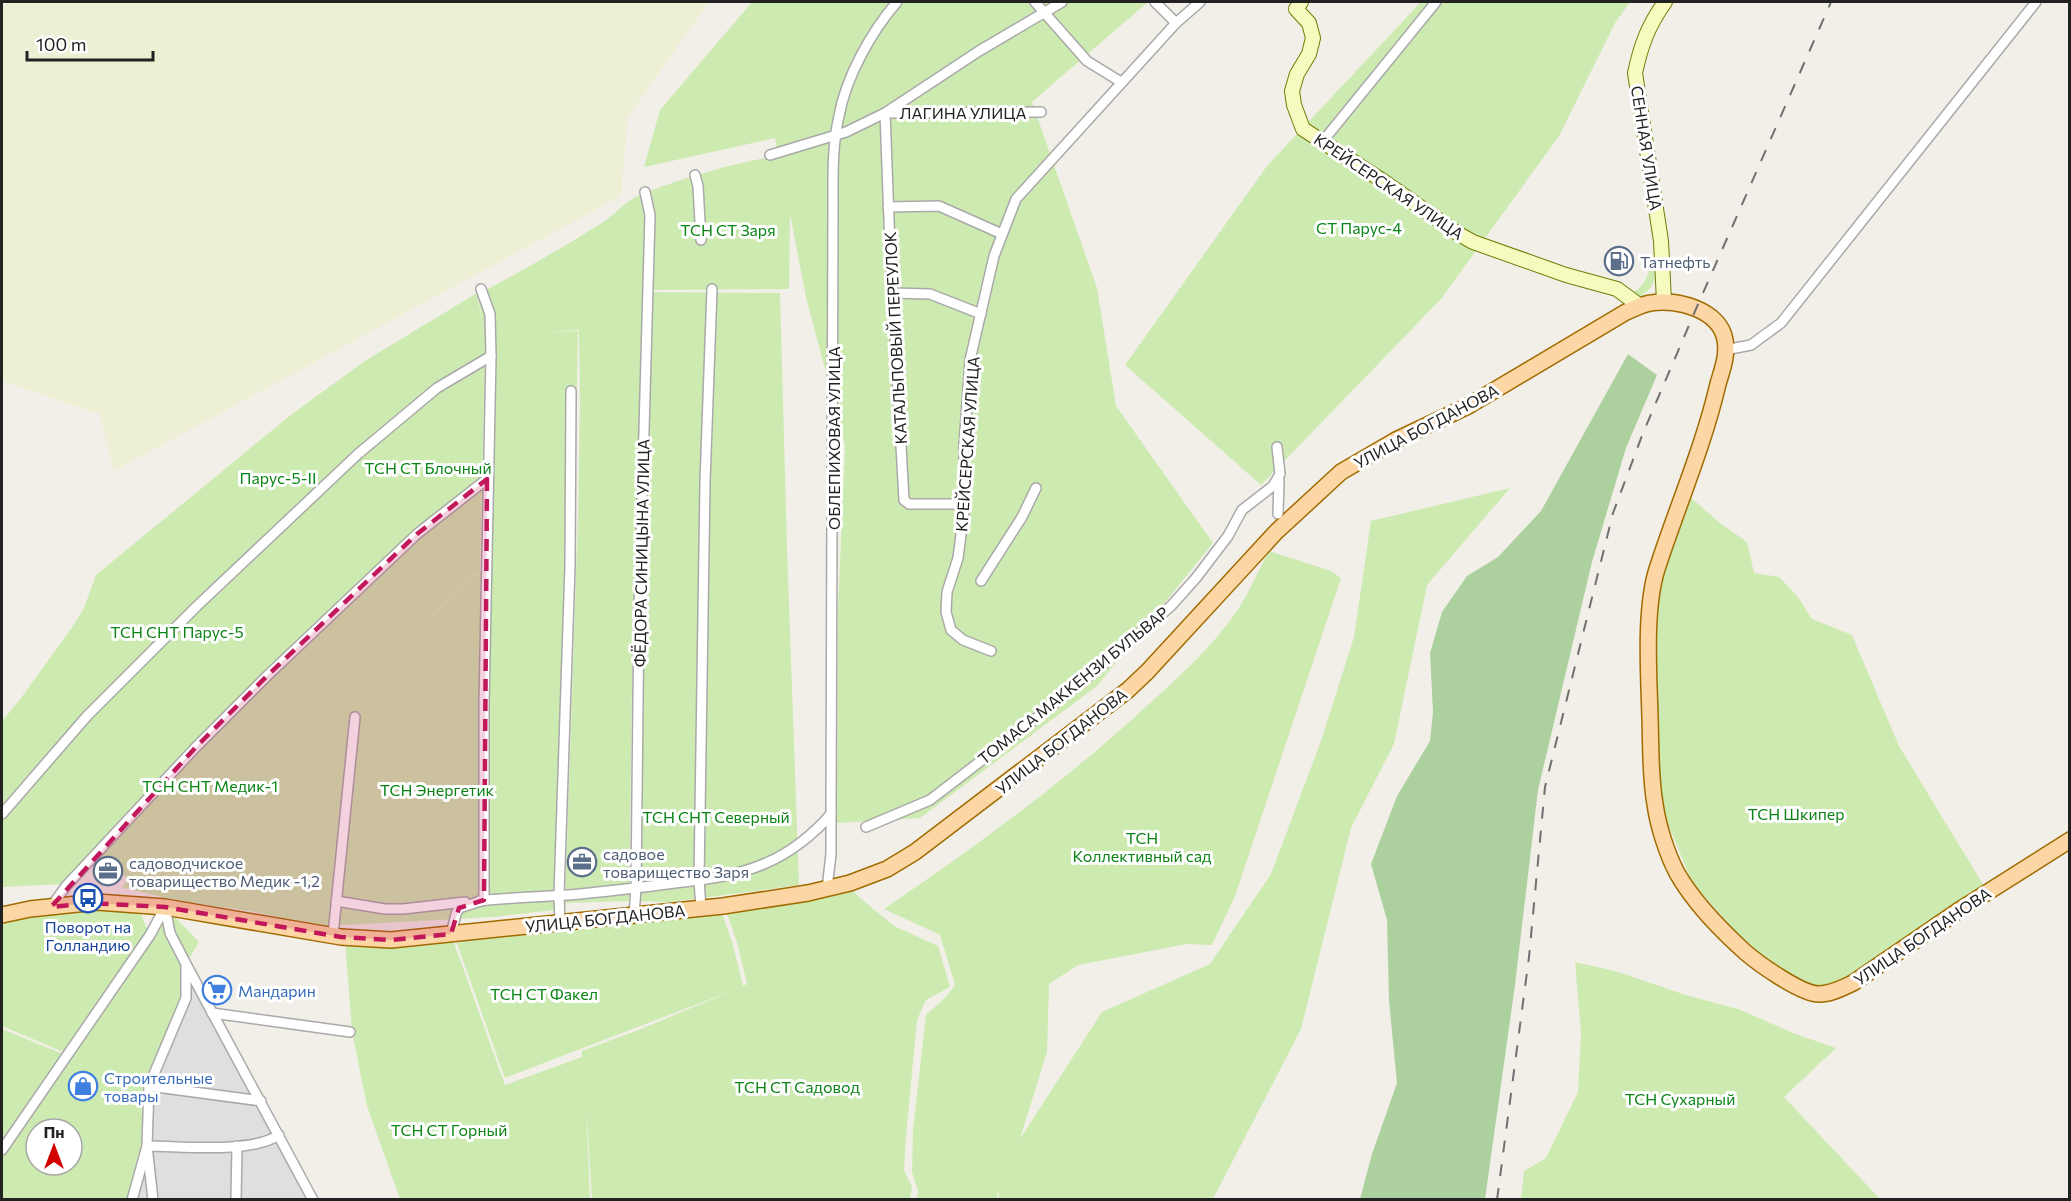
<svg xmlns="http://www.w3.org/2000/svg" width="2071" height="1201" font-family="Commissioner,sans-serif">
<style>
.residential{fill:#e0dfdf}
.farmland{fill:#eef0d5}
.grass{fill:#cdebb0;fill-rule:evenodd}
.forest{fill:#add19e}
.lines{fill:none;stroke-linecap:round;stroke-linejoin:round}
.street-casing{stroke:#a9a9a9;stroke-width:12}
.secondary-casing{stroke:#707d05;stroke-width:16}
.primary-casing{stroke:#a06b00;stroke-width:18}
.street{stroke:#fff;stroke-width:9}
.secondary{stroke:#f7fabf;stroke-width:14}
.primary{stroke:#fcd6a4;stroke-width:15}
.rail{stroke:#707070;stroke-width:2;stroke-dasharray:12 12;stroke-linecap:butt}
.marked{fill:#c2185b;fill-opacity:0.2;stroke:#c2185b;stroke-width:4.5;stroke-dasharray:12 8;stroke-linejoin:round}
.labels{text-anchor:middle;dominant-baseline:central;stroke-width:6;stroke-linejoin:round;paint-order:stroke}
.street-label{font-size:16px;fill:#222;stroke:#fff}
.park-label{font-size:16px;fill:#0c8416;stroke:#fff}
.service-label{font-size:16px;fill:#4e5e75;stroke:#fff;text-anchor:start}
.transit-label{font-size:16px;fill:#164399;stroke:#fff}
.shop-label{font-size:16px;fill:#366cbe;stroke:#fff;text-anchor:start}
</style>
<rect width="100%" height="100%" fill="#f2efe9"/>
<path class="residential" d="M188 974 310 1199 132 1200 150 1088Z"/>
<path class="farmland" d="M2 2H709L628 117 621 196 114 471 99 414 2 381Z"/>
<g class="grass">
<path d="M752 2H1148L1032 102 1097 288 1116 406 1213 543 1097 686 920 818 837 823 838 610 845 445 806 297 790 214 789 289 645 290 633 611 629 901 565 903 578 517 580 403 579 330 545 332 578 331 573 578 563 909 493 917 325 926 255 912 170 899 122 887 128 879 98 854 64 884 2 887V721L21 698 73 626 84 608 96 575 292 414 365 361 477 293 484 333 478 294C521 272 562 248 602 223 613 216 623 204 634 198 653 187 762 153 779 158L775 138 644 167 660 110ZM487 360 481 571 385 659 480 571 485 362Z"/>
<path d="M1421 2H1630L1615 23 1559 136 1441 299 1261 485 1125 365 1267 166Z"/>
<path d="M1651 260 1655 264C1657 280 1652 293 1635 298L1632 293C1646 285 1648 276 1651 260Z"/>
<path d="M651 292 780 293 787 547 799 885 671 902 632 901Z"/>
<path d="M1510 488 1427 585 1394 744 1351 828 1301 1029 1213 1199H998L1000 1189 996 1199H917L918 1191 912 1172 913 1130 926 1015 946 997 955 985 940 935 884 909C977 846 1067 780 1150 703 1181 675 1213 646 1237 611 1249 593 1258 571 1269 551L1331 571 1341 578 1235 896 1212 945 1187 944 1078 965 1049 984 1047 1052 1020 1139 1102 1012 1210 964 1271 874 1321 741 1354 637 1371 521Z"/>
<path d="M1690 497 1720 523 1747 542 1754 573 1779 577 1798 597 1812 619 1852 635 1899 746 1984 886 1846 981 1814 987 1786 975 1742 939 1692 882 1660 805 1653 664 1660 575Z"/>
<path d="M849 887 859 897 894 926 938 946 950 987 926 1000 917 1020 906 1136 904 1171 912 1186 910 1199H592L586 1103 590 1199H400L367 1106 352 1031 345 941 453 940 505 1085 582 1057V1051L641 1029 734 990 505 1078 455 938 721 910 733 945 743 986 747 984 737 942 725 908Z"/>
<path d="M101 906 139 909 149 934 68 1054 2 1026V921Z"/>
<path d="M171 913 199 942 185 965 186 997 149 1086 146 1146 131 1199H2V1029L68 1056 150 935ZM36 1129H72V1165H36Z"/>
<path d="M1575 962 1615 971 1689 996 1738 1009 1793 1033 1836 1048 1784 1097 1880 1199H1521L1524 1171 1546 1158 1578 1092 1581 1033Z"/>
</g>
<path class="forest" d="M1628 354 1657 375 1626 448 1592 562 1538 790 1515 985 1485 1199H1360L1372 1154 1397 1083 1389 1001 1387 920 1371 864 1397 796 1430 741 1433 712 1430 653 1442 612 1467 576 1498 557 1541 511Z"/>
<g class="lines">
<g class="street-casing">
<g id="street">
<path d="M1035 2 1087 61 1121 82"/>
<path d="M1155 2 1176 23"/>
<path d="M1323 141 1436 2"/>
<path d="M770 155 846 132 885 113 979 51 1062 2"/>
<path d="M695 175 698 186 701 240"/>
<path d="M888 207 939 206 1002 234"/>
<path d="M892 293 930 294 981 314"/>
<path d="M1725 350 1751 345 1781 323 2036 2"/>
<path d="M965 504H909L904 500 890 246 885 113 1041 112"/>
<path d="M1278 514 1279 480"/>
<path d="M981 581 1022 517 1036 488"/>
<path d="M991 651 963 640 951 630 946 612 947 592 958 558 965 504 964 446 970 360 994 256 1016 199 1176 23 1200 2"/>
<path d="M2 814 87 716 196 607 358 454 437 388 491 356"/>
<path d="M866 827 930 800 1029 724 1098 669 1171 606 1196 578 1228 536 1242 510 1273 486 1280 474 1277 447"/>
<path d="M827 889 831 854V814L833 207C833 177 832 146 839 116 846 77 871 32 897 2"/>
<path d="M336 901 385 909H403L465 902"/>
<path d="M479 901C512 897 546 897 580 894 609 891 638 888 667 884 700 880 735 877 766 863 790 853 814 834 831 814"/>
<path d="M51 907 66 886 195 748 268 675 417 534 487 479"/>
<path d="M165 907 170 933 186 964 313 1200"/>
<path d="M701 908 699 880 705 482 712 289"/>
<path d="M634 915 636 888 639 610 650 215 645 192"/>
<path d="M560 922 559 895 570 566 571 391"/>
<path d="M451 934 456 914 459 908 484 900V704L491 356 490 314 481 289"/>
<path d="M333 935 355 717"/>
<path d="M212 1013 350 1032"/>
<path d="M149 1086 261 1101"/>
<path d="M2 1150 150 935 165 907"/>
<path d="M132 1200 147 1146C182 1146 250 1154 279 1135"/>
<path d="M153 1200 147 1146 149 1086 186 998V967"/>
<path d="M236 1200 237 1146"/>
</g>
</g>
<g class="secondary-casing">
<g id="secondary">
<path d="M1301 2 1296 9 1309 23 1313 38 1309 54 1297 74 1292 91 1294 105 1303 129 1386 183 1457 233 1473 242 1566 275 1617 289 1640 306"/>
<path d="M1664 301 1661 241 1635 73C1641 45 1648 26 1665 2"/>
</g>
</g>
<g class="primary-casing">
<path id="primary" d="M2 915 30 909 97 902 165 907 341 937 391 940 723 906 808 893 850 883 887 869 915 852 1128 690 1147 672 1276 532 1341 472 1396 440 1468 406 1626 312C1634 309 1642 304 1651 303 1677 298 1720 310 1725 340 1728 355 1722 370 1718 384 1703 448 1677 507 1657 569 1644 610 1649 676 1650 718 1651 747 1650 776 1655 804 1658 826 1667 854 1677 873 1694 903 1720 929 1745 952 1759 964 1801 994 1819 994 1831 994 1842 988 1853 983L1961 909 2070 840"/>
</g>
<use href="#street" class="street"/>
<use href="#secondary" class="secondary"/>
<use href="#primary" class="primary"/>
<path class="rail" d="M1497 1200 1529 957 1545 787 1613 513 1643 433 1696 309 1831 2"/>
</g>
<path class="marked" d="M487 479 484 900 459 908 451 934 391 940 341 937 165 907 89 903 51 907 195 748 268 675 417 534Z"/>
<defs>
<g id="fuel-ring" transform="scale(1.5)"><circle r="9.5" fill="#fff" stroke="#5c6f8a" stroke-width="1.5"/><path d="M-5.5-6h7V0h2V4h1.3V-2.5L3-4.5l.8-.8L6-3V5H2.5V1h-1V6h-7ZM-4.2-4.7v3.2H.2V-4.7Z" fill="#5c6f8a"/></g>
<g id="office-ring" transform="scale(1.5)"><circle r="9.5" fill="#fff" stroke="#5c6f8a" stroke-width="1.5"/><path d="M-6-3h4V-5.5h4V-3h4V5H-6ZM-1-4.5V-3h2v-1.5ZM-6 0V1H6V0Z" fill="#5c6f8a"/></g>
<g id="bus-ring" transform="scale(1.5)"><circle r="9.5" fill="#fff" stroke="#1a4fb4" stroke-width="1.5"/><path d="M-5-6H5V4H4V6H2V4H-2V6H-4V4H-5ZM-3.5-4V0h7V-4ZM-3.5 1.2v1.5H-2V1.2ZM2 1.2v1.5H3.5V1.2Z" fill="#1a4fb4"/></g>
<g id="supermarket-ring" transform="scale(1.5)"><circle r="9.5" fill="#fff" stroke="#3f7fe0" stroke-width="1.5"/><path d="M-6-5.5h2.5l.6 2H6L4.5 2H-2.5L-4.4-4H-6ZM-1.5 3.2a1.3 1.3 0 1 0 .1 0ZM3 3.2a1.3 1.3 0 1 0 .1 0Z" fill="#3f7fe0"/></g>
<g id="shop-ring" transform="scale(1.5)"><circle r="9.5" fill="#fff" stroke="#3f7fe0" stroke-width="1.5"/><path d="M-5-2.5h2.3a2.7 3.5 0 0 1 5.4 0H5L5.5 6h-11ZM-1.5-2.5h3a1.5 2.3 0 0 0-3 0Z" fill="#3f7fe0"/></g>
</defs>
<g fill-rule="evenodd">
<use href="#fuel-ring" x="1619" y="261"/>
<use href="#office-ring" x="582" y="862"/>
<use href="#office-ring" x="108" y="871"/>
<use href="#bus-ring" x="88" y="898"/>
<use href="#supermarket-ring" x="217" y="990"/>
<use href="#shop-ring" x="83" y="1086"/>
</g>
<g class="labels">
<g class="street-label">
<text x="963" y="112">ЛАГИНА УЛИЦА</text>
<text transform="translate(1647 148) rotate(81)">СЕННАЯ УЛИЦА</text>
<text transform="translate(1389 186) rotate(34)">КРЕЙСЕРСКАЯ УЛИЦА</text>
<text transform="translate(895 338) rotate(-93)">КАТАЛЬПОВЫЙ ПЕРЕУЛОК</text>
<text transform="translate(1426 426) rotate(-28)">УЛИЦА БОГДАНОВА</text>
<text transform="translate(833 438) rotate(-90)">ОБЛЕПИХОВАЯ УЛИЦА</text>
<text transform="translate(967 444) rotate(-86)">КРЕЙСЕРСКАЯ УЛИЦА</text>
<text transform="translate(641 553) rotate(-89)">ФЁДОРА СИНИЦЫНА УЛИЦА</text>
<text transform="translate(1073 685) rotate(-39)">ТОМАСА МАККЕНЗИ БУЛЬВАР</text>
<text transform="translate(1061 741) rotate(-38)">УЛИЦА БОГДАНОВА</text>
<text transform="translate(605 918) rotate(-6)">УЛИЦА БОГДАНОВА</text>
<text transform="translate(1922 936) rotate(-34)">УЛИЦА БОГДАНОВА</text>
</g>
<g class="park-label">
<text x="1359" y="227">СТ Парус-4</text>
<text x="728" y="229">ТСН СТ Заря</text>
<text x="428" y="467">ТСН СТ Блочный</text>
<text x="278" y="477">Парус-5-II</text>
<text x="177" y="631">ТСН СНТ Парус-5</text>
<text x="210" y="785">ТСН СНТ Медик-1</text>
<text x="437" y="789">ТСН Энергетик</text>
<text x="1796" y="813">ТСН Шкипер</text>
<text x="716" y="816">ТСН СНТ Северный</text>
<text x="1142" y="837">ТСН<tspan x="1142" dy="18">Коллективный сад</tspan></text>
<text x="544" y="993">ТСН СТ Факел</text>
<text x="797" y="1086">ТСН СТ Садовод</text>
<text x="1680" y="1098">ТСН Сухарный</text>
<text x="449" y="1129">ТСН СТ Горный</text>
</g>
<g class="service-label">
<text x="1640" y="261">Татнефть</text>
<text x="603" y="853">садовое<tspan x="603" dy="18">товарищество Заря</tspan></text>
<text x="129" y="862">садоводчиское<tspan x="129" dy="18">товарищество Медик -1,2</tspan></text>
</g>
<g class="transit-label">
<text x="88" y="926">Поворот на<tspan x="88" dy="18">Голландию</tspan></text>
</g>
<g class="shop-label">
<text x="238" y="990">Мандарин</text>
<text x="104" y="1077">Строительные<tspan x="104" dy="18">товары</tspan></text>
</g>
</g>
<rect width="2071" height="1201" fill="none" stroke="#222222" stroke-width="6"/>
<g transform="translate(54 1147)"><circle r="28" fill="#ffffff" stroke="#a7a7a7" stroke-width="1.5"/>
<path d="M0-4.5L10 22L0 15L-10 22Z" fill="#d40000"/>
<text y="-9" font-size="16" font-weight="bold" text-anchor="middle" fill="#222222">Пн</text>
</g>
<path d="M27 51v9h126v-9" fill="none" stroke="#222222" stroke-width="3"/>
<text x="36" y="51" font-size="18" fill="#222222" stroke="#ffffff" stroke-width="4.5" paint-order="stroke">100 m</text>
</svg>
